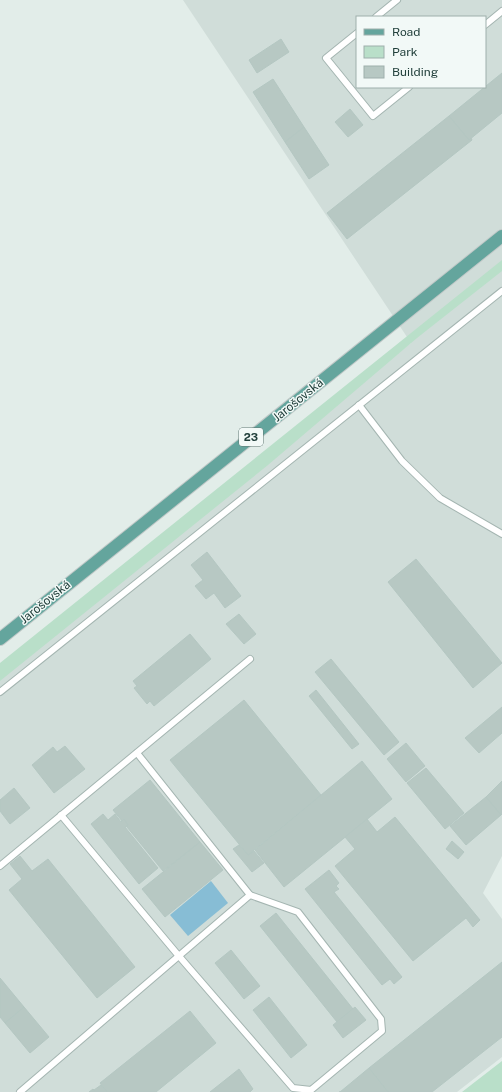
<svg xmlns="http://www.w3.org/2000/svg" width="502" height="1092" font-family="'Public Sans',sans-serif">
<style>
.built{fill:#d0ddd9;fill-rule:evenodd}
.green{fill:#b9dfc9}
.water{fill:#87bdd5}
.building{fill:#b7c8c3;stroke:#b4c7c2}
.lines{fill:none;stroke-linecap:round;stroke-linejoin:round}
.lane-casing{stroke:#a4b5b1;stroke-width:8}
.primary-casing{stroke:#c1c9c8;stroke-width:14}
.lane{stroke:#fff;stroke-width:6}
.primary{stroke:#64a59d;stroke-width:12}
.labels{text-anchor:middle;dominant-baseline:central;stroke-width:3;stroke-linejoin:round;paint-order:stroke}
.shield{fill:#f2f9f7;stroke:#607773;stroke-width:1}
.shield-label{font-size:11px;font-weight:bold;fill:#213f3b}
.street-label{font-size:12px;fill:#213f3b;stroke:#f2f9f7}
</style>
<rect width="100%" height="100%" fill="#e2ede9"/>
<path class="built" d="M183 0H502V856L483 893 502 919V1057L457 1092H0V671L411 343ZM357 17H485V87H357Z"/>
<g class="green">
<path d="M502 260V271L417 338 268 465 0 681V663Z"/>
<path d="M502 1061V1092H462Z"/>
</g>
<path class="water" d="M211 881 228 903 188 936 170 915Z"/>
<g class="building">
<path d="M281 39 289 52 257 73 249 60Z"/>
<path d="M502 73V113L469 140 449 116Z"/>
<path d="M273 79 304 127 285 142 253 92Z"/>
<path d="M350 109 363 125 348 137 335 122Z"/>
<path d="M449 116 469 140 471 138 472 140 347 239 327 213Z"/>
<path d="M304 127 329 165 309 179 285 142Z"/>
<path d="M207 552 241 596 225 608 214 593 206 599 195 586 203 580 191 565Z"/>
<path d="M416 559 502 663 473 688 388 582Z"/>
<path d="M239 614 256 634 244 644 226 624Z"/>
<path d="M190 634 211 659 154 706 150 701 147 704 134 688 137 686 133 681Z"/>
<path d="M331 659 399 742 384 755 315 672Z"/>
<path d="M316 690 359 744 352 749 309 696Z"/>
<path d="M244 700 321 795 248 855 170 760Z"/>
<path d="M502 707V733L479 753 465 738Z"/>
<path d="M406 743 425 766 406 782 387 759Z"/>
<path d="M65 746 85 769 54 793 32 765 53 747 57 752Z"/>
<path d="M362 761 392 799 284 887 255 850Z"/>
<path d="M426 768 464 813 445 829 407 783Z"/>
<path d="M150 780 200 842 163 871 113 810Z"/>
<path d="M502 781V814L501 815 486 797Z"/>
<path d="M14 788 30 808 10 824 0 811V800Z"/>
<path d="M486 797 501 815 466 845 450 826Z"/>
<path d="M103 814 108 820 115 814 121 822 124 819 128 825 125 827 158 868 139 884 91 824Z"/>
<path d="M395 817 480 920 473 927 466 918 413 961 335 866 355 849 345 837 367 819 377 832Z"/>
<path d="M452 841 464 852 458 859 446 849Z"/>
<path d="M200 842 223 870 165 917 142 889Z"/>
<path d="M239 845 248 855 254 851 264 863 252 872 233 849Z"/>
<path d="M20 856 32 871 48 859 135 967 97 998 9 890 22 879 10 864Z"/>
<path d="M329 870 339 883 336 886 339 889 334 892 402 977 394 984 390 979 382 985 305 889Z"/>
<path d="M276 913 353 1009 337 1022 260 926Z"/>
<path d="M231 950 260 986 244 999 215 963Z"/>
<path d="M502 962V1037L432 1092H388L369 1068Z"/>
<path d="M0 978 24 1007 5 1023 0 1017Z"/>
<path d="M269 997 307 1045 291 1058 253 1010Z"/>
<path d="M24 1007 49 1037 30 1053 5 1023Z"/>
<path d="M355 1007 366 1020 343 1038 333 1025Z"/>
<path d="M190 1011 216 1043 156 1092H107L100 1083Z"/>
<path d="M369 1068 388 1092H339H340Z"/>
<path d="M239 1069 253 1089 250 1092H210Z"/>
<path d="M101 1085 107 1092H89L93 1089 94 1090Z"/>
</g>
<g class="lines">
<g class="lane-casing">
<g id="lane">
<path d="M376 17 397 0"/>
<path d="M485 25 502 11"/>
<path d="M357 33 326 58 373 116 409 87"/>
<path d="M359 405 402 461 440 498 502 534"/>
<path d="M0 692 502 291"/>
<path d="M61 815 178 955 293 1088 311 1090 382 1031 381 1019 298 912 250 895 137 753"/>
<path d="M0 866 250 659"/>
<path d="M20 1092 250 895"/>
</g>
</g>
<g class="primary-casing">
<path id="primary" d="M0 639 502 236"/>
</g>
<use href="#lane" class="lane"/>
<use href="#primary" class="primary"/>
</g>
<g class="labels">
<rect class="shield" x="239" y="428" width="24" height="18" rx="3"/>
<g class="shield-label">
<text x="251" y="437">23</text>
</g>
<g class="street-label">
<text transform="translate(298 400) rotate(-39)">Jarošovská</text>
<text transform="translate(45 602) rotate(-39)">Jarošovská</text>
</g>
</g>
<rect x="356" y="16" width="130" height="72" fill="#f2f9f7" stroke="#9eafac"/>
<rect x="364" y="29" width="20" height="6" fill="#64a59d" stroke="#9eafac"/>
<text x="392" y="36" font-size="12" fill="#213f3b">Road</text>
<rect x="364" y="46" width="20" height="12" fill="#b9dfc9" stroke="#9eafac"/>
<text x="392" y="56" font-size="12" fill="#213f3b">Park</text>
<rect x="364" y="66" width="20" height="12" fill="#b7c8c3" stroke="#9eafac"/>
<text x="392" y="76" font-size="12" fill="#213f3b">Building</text>
</svg>
